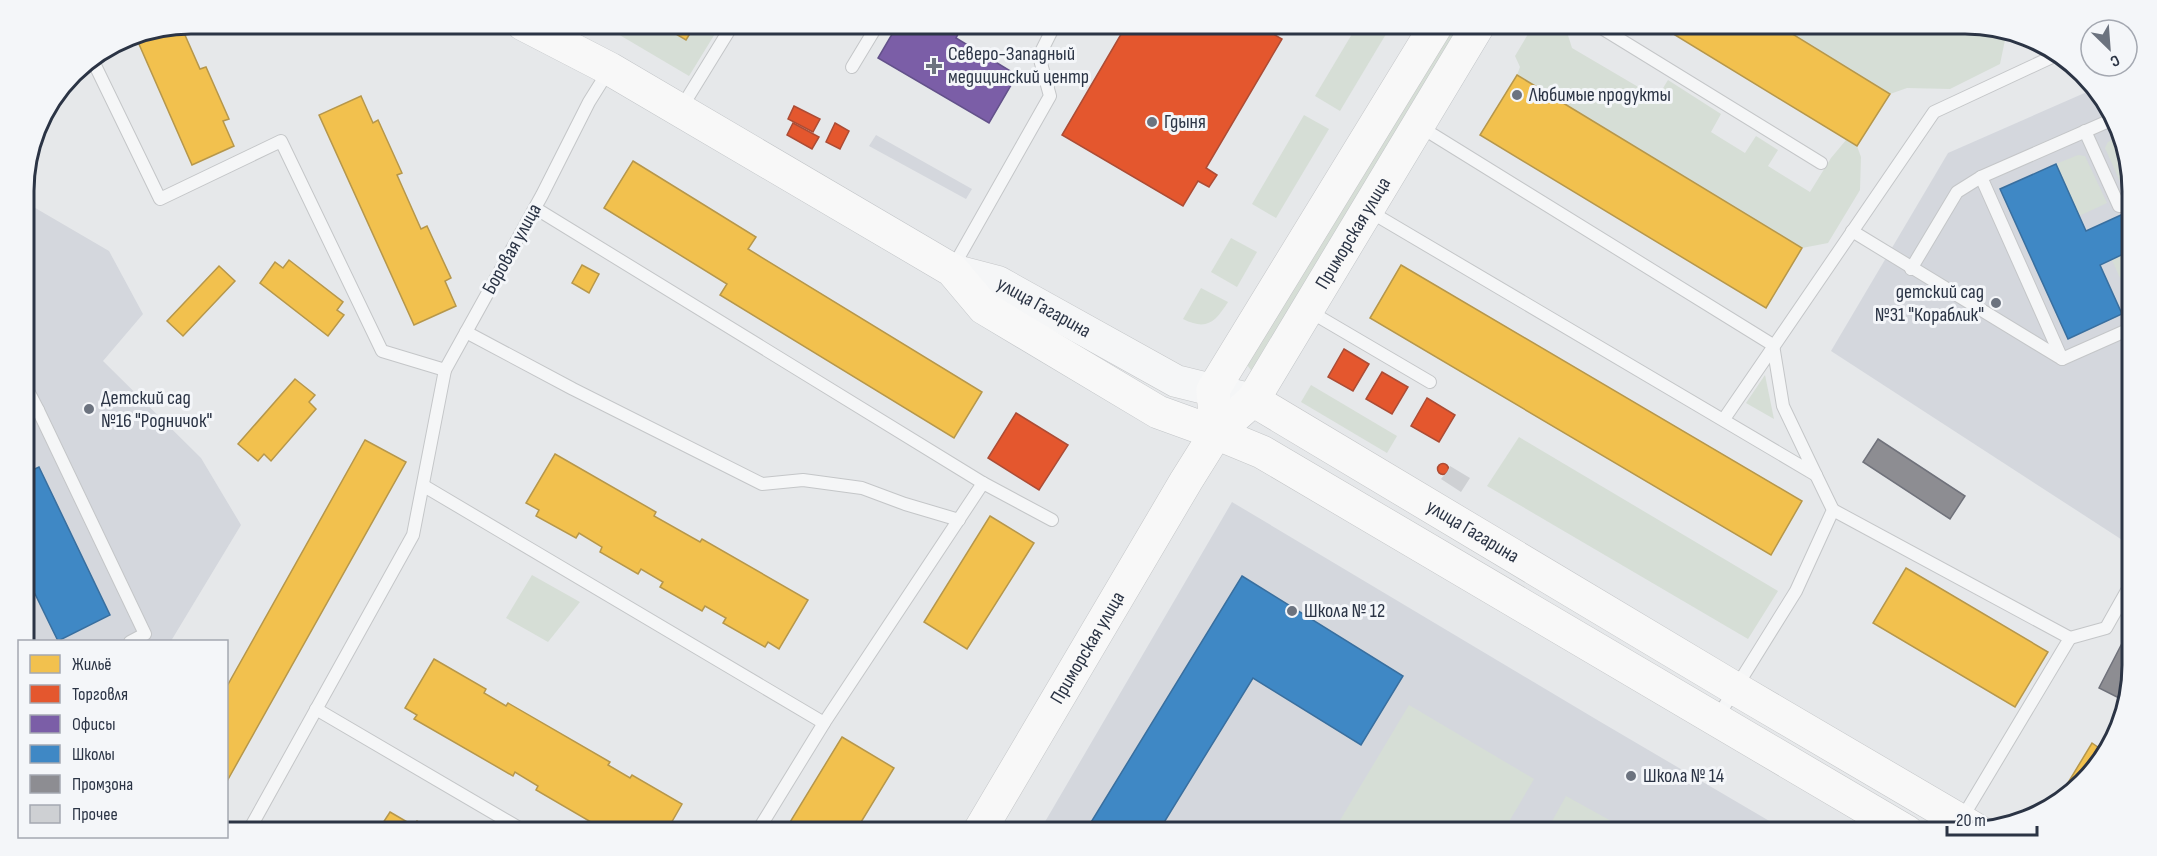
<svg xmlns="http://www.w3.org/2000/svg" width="2157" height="856" font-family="'Sofia Sans Condensed',sans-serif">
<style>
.built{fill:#d4d7dd}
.green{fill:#d6ded6}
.homes{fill:#f2c14e;stroke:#b6974b;stroke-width:1.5}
.shops{fill:#e4572e;stroke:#ac4c35;stroke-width:1.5}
.offices{fill:#7b5ea7;stroke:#63518a;stroke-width:1.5}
.schools{fill:#3f88c5;stroke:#396f9f;stroke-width:1.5}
.industry{fill:#8d8d92;stroke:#70727b;stroke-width:1.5}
.building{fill:#ced0d3}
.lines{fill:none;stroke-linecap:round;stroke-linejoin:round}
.service-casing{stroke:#c4c6c8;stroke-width:14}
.tertiary-casing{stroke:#c4c6c8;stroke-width:33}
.secondary-casing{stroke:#c4c6c8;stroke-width:34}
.primary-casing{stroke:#c2c5c8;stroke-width:34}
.service{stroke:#f5f6f7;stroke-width:12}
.tertiary{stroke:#f5f6f7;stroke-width:32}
.secondary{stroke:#f8f8f8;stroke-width:33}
.primary{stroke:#f8f8f8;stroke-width:33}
.poi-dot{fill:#6c737f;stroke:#f4f6f9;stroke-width:2}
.labels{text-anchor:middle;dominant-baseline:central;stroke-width:6;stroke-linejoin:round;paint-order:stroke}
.poi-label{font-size:20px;fill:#2b3445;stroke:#f4f6f9;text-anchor:start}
.street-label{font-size:20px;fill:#2b3445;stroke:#f4f6f9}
.rim{fill:none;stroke:#2b3445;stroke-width:3}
</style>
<rect width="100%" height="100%" fill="#e6e8ea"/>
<g class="built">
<path d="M2096 88 2132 170 2133 540 2130 545 1831 351 1948 153Z"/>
<path d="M876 135 972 189 966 199 869 146Z"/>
<path d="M25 202 109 251 143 314 103 361 201 458 241 525 171 641H27Z"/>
<path d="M1232 502 1599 721 1788 832H1039Z"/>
</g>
<g class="green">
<path d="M601 24H659L686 40 696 24H721L689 76Z"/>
<path d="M1358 24H1392L1340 111 1315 96Z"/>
<path d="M1450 24H1467L1255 370H1251L1247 365Z"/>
<path d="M1534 24H1559L1566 29 1572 48 1657 98 1668 80 1721 114 1711 132 1745 153 1756 136 1778 150 1768 166 1810 192 1831 158 1846 140 1857 146 1861 157 1860 190 1828 243 1802 248 1517 75 1520 67 1515 56Z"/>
<path d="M1776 24H1965L2004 30 2005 40 2000 64 1950 89 1907 88 1890 94Z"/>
<path d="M1304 115 1329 129 1276 218 1252 204Z"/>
<path d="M2118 137 2132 170V192L2126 195 2105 148 2108 142Z"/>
<path d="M2078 155 2085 156 2107 203 2079 216 2056 164Z"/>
<path d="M1231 238 1257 252 1237 287 1211 272Z"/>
<path d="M2132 250V289L2120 278 2112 260Z"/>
<path d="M1201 288 1228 302C1215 322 1207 331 1183 319Z"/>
<path d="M1765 375 1774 419 1746 403Z"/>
<path d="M1311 385 1397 436 1387 453 1301 402Z"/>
<path d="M1519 437 1778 591 1748 639 1487 486Z"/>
<path d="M532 575 580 602 548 642 506 618Z"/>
<path d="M1409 705 1534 779 1503 832H1333Z"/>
<path d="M1566 796 1631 832H1546Z"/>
</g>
<g class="homes">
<path d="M659 24H696L686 40Z"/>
<path d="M1657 24H1776L1890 94 1857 146Z"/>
<path d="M181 26 200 69 206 67 229 119 223 121 234 146 192 165 135 35Z"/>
<path d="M1517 75 1802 248 1766 308 1480 135Z"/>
<path d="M361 96 373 123 378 120 402 173 397 175 421 229 427 226 451 278 445 281 456 306 414 325 319 115Z"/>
<path d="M633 161 756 237 748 249 982 392 954 438 720 295 727 284 604 208Z"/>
<path d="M289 260 343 302 337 310 344 315 328 336 260 283 275 262 283 268Z"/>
<path d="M582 265 599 274 589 293 572 283Z"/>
<path d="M1401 265 1802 501 1771 555 1370 318Z"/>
<path d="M219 266 235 281 183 336 167 321Z"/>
<path d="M295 379 315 395 309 402 316 409 271 461 264 454 258 461 238 444Z"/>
<path d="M365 440 406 462 226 783V688Z"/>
<path d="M555 454 656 512 654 516 700 542 702 539 808 600 779 649 768 642 765 647 723 623 726 618 705 606 702 611 660 587 663 582 641 569 638 574 600 552 602 547 579 533 576 538 536 516 539 510 526 503Z"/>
<path d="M990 516 1034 543 967 649 924 622Z"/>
<path d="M1906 568 2048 652 2015 707 1873 623Z"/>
<path d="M434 659 486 689 484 693 506 706 508 703 610 762 608 765 630 778 632 775 682 804 666 832H608L536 790 538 786 515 772 513 776 414 719 417 715 405 708Z"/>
<path d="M842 737 894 768 855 832H784Z"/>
<path d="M2092 743 2102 750 2067 798 2057 801Z"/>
<path d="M390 812 414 826 417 821 435 832H384L379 829Z"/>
</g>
<g class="shops">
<path d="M1127 24H1256L1282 39 1206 168 1217 175 1209 187 1198 181 1183 206 1062 135Z"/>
<path d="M794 106 820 119 813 132 788 119Z"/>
<path d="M793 123 819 137 812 149 787 135Z"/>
<path d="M835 123 849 131 840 149 826 142Z"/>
<path d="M1344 349 1369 364 1353 391 1328 377Z"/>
<path d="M1382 372 1408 387 1392 414 1366 399Z"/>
<path d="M1427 398 1455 415 1439 442 1411 426Z"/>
<path d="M1016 413 1068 445 1039 490 988 458Z"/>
<circle cx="1443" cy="469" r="5.5"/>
</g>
<path class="offices" d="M898 24H964L956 38 1017 75 989 123 878 58Z"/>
<g class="schools">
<path d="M2056 164 2086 231 2132 210V250L2100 265 2122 314 2068 339 2000 189Z"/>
<path d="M39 467 110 615 58 641 35 594 27 597 26 473Z"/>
<path d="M1242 576 1403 676 1361 745 1253 678 1163 824 1175 832H1085Z"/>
</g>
<g class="industry">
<path d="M1878 439 1965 496 1950 519 1863 462Z"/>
<path d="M2133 622V664L2127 702 2099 688Z"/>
</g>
<path class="building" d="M1450 466 1470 478 1461 492 1441 479 1447 472Z"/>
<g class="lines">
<g class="service-casing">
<g id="service">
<path d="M1595 24 1821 163"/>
<path d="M92 59 160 199 281 141 382 351 445 370 542 195 589 102 609 70"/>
<path d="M852 67 878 24"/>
<path d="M680 110 733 24"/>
<path d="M2085 131 2119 206"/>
<path d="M1981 177 2062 359"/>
<path d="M535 208 983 483 1052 520"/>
<path d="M1369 211 1816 475 1783 406 1773 345 1419 126"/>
<path d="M1852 231 2062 359 2132 328"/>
<path d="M952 269 1050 96 1039 56 1055 24"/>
<path d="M1911 269 1957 192 1981 177 2111 120"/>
<path d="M1309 311 1430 382"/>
<path d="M466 332 573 389 762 484 803 480 862 488 905 504 959 520"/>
<path d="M25 385 38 410"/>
<path d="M26 415 38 410 145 634 130 642"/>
<path d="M1724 419 1934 112 2052 57"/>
<path d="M424 486 824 723"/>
<path d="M1833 510 2070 638 1961 820"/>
<path d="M2070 638 2106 628 2133 580"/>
<path d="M316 709 526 832"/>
<path d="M1717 718 1796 591 1833 510 1816 475"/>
<path d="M248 832 413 535 445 370"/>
<path d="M757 832 824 723 983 483"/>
</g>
</g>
<g class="tertiary-casing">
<g id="tertiary">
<path id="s1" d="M952 270 998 282 1176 381 1253 400"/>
</g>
</g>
<g class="secondary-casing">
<g id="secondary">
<path id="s2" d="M1253 400 1736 689 1978 831"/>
<path d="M1216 433 1262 452 1907 832"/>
<path id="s3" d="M979 832 1186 481 1216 433 1213 390 1437 24"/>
</g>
</g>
<g class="primary-casing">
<g id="primary">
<path id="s4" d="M523 24 610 69 952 270 984 308 1158 412 1216 433 1253 400 1479 24"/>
</g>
</g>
<use href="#service" class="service"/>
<use href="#tertiary" class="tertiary"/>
<use href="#secondary" class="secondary"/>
<use href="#primary" class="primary"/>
</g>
<g class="poi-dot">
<path d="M931 57h6v6h6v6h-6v6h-6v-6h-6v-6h6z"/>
<circle cx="1517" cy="95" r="6"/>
<circle cx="1152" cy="122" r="6"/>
<circle cx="1996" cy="303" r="6"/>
<circle cx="89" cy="409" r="6"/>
<circle cx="1292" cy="611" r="6"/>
<circle cx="1631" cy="776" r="6"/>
</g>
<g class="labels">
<g class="poi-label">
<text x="948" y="54">Северо-Западный<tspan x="948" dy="23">медицинский центр</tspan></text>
<text x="1529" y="95">Любимые продукты</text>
<text x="1164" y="122">Гдыня</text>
<text x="1984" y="292" text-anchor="end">детский сад<tspan x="1984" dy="23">№31 "Кораблик"</tspan></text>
<text x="101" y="398">Детский сад<tspan x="101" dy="23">№16 "Родничок"</tspan></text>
<text x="1304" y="611">Школа № 12</text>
<text x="1643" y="776">Школа № 14</text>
</g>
<g class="street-label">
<text stroke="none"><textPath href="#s4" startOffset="1053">Приморская улица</textPath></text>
<text transform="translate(512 249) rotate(-61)">Боровая улица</text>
<text stroke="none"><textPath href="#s1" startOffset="100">улица Гагарина</textPath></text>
<text stroke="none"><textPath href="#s2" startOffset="256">улица Гагарина</textPath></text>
<text stroke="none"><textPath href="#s3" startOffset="214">Приморская улица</textPath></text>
</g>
</g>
<path d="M0 0H2157V856H0ZM191 34H1965A157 157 0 0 1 2122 191V665A157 157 0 0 1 1965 822H191A157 157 0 0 1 34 665V191A157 157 0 0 1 191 34Z" fill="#f4f6f9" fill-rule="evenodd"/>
<path class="rim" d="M191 34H1965A157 157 0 0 1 2122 191V665A157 157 0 0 1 1965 822H191A157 157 0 0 1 34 665V191A157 157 0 0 1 191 34Z"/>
<rect x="18" y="640" width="210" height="198" fill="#f4f6f9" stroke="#a4a8b1" stroke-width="1.5"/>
<rect x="30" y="655" width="30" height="18" fill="#f2c14e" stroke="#a4a8b1" stroke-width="1.5"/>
<text x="72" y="670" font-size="18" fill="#2b3445">Жильё</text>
<rect x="30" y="685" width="30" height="18" fill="#e4572e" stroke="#a4a8b1" stroke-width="1.5"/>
<text x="72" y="700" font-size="18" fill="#2b3445">Торговля</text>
<rect x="30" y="715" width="30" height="18" fill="#7b5ea7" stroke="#a4a8b1" stroke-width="1.5"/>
<text x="72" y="730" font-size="18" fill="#2b3445">Офисы</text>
<rect x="30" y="745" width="30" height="18" fill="#3f88c5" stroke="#a4a8b1" stroke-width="1.5"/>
<text x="72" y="760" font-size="18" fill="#2b3445">Школы</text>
<rect x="30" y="775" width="30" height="18" fill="#8d8d92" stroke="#a4a8b1" stroke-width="1.5"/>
<text x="72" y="790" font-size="18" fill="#2b3445">Промзона</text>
<rect x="30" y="805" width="30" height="18" fill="#ced0d3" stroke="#a4a8b1" stroke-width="1.5"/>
<text x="72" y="820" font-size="18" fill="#2b3445">Прочее</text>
<g transform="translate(2109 48) rotate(155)"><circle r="28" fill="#f4f6f9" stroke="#a4a8b1" stroke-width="1.5"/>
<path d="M0-4.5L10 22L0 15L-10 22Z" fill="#6c737f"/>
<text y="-9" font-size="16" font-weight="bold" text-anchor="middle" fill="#2b3445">С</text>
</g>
<path d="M1947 826v9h90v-9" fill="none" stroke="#2b3445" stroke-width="3"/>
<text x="1956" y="826" font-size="18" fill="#2b3445" stroke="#f4f6f9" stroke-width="4.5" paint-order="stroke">20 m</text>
</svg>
